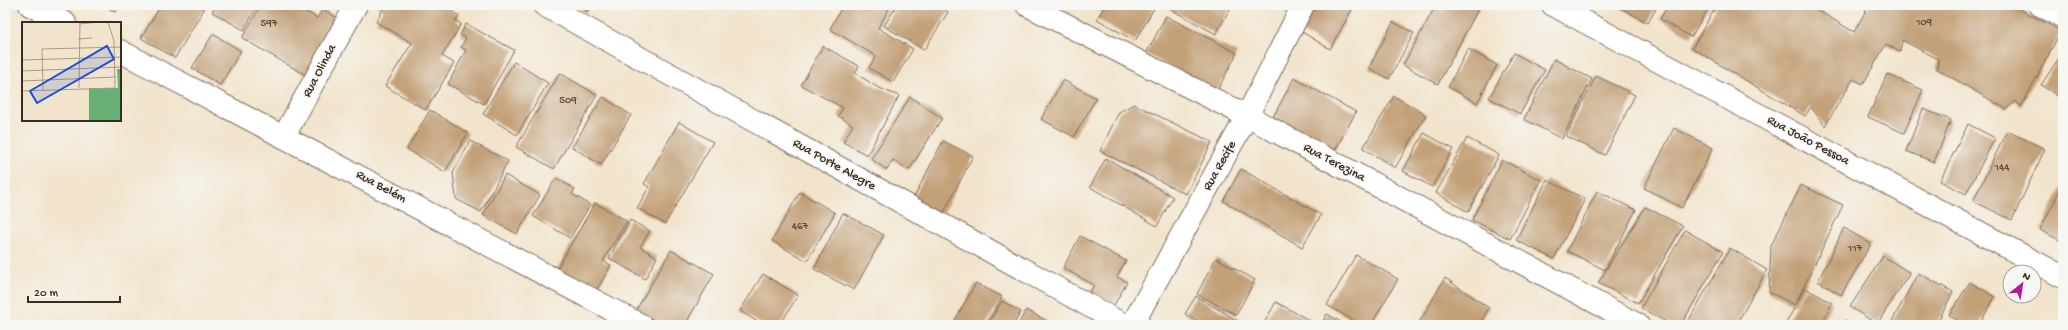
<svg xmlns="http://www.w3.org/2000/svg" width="2068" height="330" font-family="'Gochi Hand',sans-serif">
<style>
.building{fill:#c2a078}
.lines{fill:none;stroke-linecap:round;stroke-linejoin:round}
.street-casing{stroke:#7b6b5b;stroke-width:24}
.street{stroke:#fff;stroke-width:22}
.labels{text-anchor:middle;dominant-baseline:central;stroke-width:3;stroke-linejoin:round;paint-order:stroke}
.number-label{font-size:11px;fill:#5d4834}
.street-label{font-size:13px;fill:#3b2a1e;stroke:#f6f6f2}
.inset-road{fill:none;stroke:#a99a86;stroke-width:1}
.view{fill:#1d4ed8;fill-opacity:0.15;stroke:#1d4ed8;stroke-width:2}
.inset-edge{fill:none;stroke:#3b2a1e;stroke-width:2}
</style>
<rect width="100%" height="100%" fill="#f6f6f2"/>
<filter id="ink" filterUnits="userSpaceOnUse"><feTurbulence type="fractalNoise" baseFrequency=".025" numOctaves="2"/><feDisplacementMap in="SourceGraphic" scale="8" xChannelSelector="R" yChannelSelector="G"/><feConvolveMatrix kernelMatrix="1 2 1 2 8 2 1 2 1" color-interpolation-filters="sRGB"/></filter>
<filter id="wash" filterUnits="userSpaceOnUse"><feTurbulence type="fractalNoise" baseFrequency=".012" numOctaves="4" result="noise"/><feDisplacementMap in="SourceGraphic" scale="16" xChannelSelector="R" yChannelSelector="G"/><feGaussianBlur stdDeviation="0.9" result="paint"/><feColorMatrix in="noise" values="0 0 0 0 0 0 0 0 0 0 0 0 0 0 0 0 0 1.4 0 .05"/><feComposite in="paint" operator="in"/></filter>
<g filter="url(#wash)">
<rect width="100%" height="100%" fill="#f2e4cc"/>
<g id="blocks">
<g class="building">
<path d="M104 5H119L115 12Z"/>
<path d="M161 5H196L204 9 175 58 141 38Z"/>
<path d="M216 5H258L244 30 212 12Z"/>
<path d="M261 5H294L317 18 323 9 342 21 309 77 242 38Z"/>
<path d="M376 5H441L459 16 456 21 461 24 442 56 454 63 426 110 385 86 412 43 376 22 383 9Z"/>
<path d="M575 5H591L587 12Z"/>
<path d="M623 5H637L634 11Z"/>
<path d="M843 5H891L878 28 913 49 893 82 869 68 876 56 830 29Z"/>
<path d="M897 5H937L948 12 924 50 884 26Z"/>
<path d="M1105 5H1156L1135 41 1097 19Z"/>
<path d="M1173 5H1232L1216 34 1170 9Z"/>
<path d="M1317 5 1354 6 1330 49 1302 32Z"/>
<path d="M1436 5 1480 6 1438 84 1403 65Z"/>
<path d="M1615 5H1658L1648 23Z"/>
<path d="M1668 5H1710L1691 37 1660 19Z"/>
<path d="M1717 5H1809L1854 32 1869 5H2011L2061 31 2021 107 2016 101 2006 109 1937 69 1938 59 1902 40 1900 52 1886 44 1863 84 1853 79 1825 126 1811 107 1805 116 1692 48Z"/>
<path d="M1166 16 1237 53 1217 91 1146 54Z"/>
<path d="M1393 22 1414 33 1389 79 1369 68Z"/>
<path d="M466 24 514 50 484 104 448 84 466 50 461 47 466 38 460 35Z"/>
<path d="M213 34 241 51 220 85 192 68Z"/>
<path d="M823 46 859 66 855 73 877 87 899 96 867 155 843 142 853 125 838 116 843 108 801 85Z"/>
<path d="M1468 49 1497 65 1477 103 1448 87Z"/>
<path d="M2063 52V99L2041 85Z"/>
<path d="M1514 53 1545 70 1520 114 1489 98Z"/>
<path d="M1554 59 1592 79 1562 139 1524 119Z"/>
<path d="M514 62 548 83 517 135 483 114Z"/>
<path d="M560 73 597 95 554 169 516 147Z"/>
<path d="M1887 74 1923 90 1904 133 1868 117Z"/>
<path d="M1596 76 1635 95 1605 155 1566 136Z"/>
<path d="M1294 78 1356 112 1334 152 1272 119Z"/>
<path d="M1063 80 1096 98 1074 137 1041 119Z"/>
<path d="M1394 96 1426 115 1395 168 1363 148Z"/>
<path d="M603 97 631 115 601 165 572 147Z"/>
<path d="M910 97 942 118 909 170 893 160 887 170 871 159Z"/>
<path d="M1134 104 1212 142 1186 194 1100 151 1119 112Z"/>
<path d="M1923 109 1951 120 1934 162 1906 151Z"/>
<path d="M430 110 468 133 445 172 407 149Z"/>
<path d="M679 122 713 142 665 224 637 208 649 187 644 184Z"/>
<path d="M1968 124 1995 138 1966 194 1940 181Z"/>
<path d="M1674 128 1713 148 1682 208 1644 188Z"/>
<path d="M2007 131 2045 149 2012 220 1973 201Z"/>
<path d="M1424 133 1453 149 1432 187 1403 171Z"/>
<path d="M1467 138 1499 155 1468 212 1436 193Z"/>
<path d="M470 141 508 161 481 212 456 199 453 173Z"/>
<path d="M943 141 973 156 942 216 912 201Z"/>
<path d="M1106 158 1173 197 1157 226 1090 187Z"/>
<path d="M1502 160 1541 180 1510 239 1472 220Z"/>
<path d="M1241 169 1321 215 1302 247 1223 201Z"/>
<path d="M505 175 540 195 517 234 483 215Z"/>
<path d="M556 178 575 189 572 194 590 205 570 238 533 216Z"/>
<path d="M1547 180 1585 199 1554 259 1516 240Z"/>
<path d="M2063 184V242L2040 230Z"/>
<path d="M1801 185 1843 205 1795 305 1769 292 1771 246Z"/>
<path d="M1597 191 1636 210 1605 270 1567 251Z"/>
<path d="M800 192 835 213 807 261 772 241Z"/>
<path d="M595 203 627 221 603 261 611 265 595 293 556 270Z"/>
<path d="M1645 207 1683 226 1638 303 1598 283Z"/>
<path d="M843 213 884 235 854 290 814 269Z"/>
<path d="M630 220 650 231 640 247 657 257 645 279 609 258Z"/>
<path d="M1844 228 1871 244 1841 295 1818 281Z"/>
<path d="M1685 230 1723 252 1681 325H1672L1641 308Z"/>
<path d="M1080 236 1126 261 1117 277 1127 282 1113 307 1089 294 1094 285 1063 268Z"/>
<path d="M1730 248 1767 270 1736 325H1686Z"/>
<path d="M671 250 714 274 685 325H662L636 310Z"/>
<path d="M1356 255 1398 279 1371 325H1361L1327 305Z"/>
<path d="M1883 256 1910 273 1877 324 1850 307Z"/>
<path d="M1216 258 1255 280 1236 315 1197 294Z"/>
<path d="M1918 273 1953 292 1936 325H1890Z"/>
<path d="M763 274 798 295 780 325H763L740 311Z"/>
<path d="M1445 278 1489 308 1479 325H1418Z"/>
<path d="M1970 282 1995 297 1979 325H1965L1949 315Z"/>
<path d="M976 283 1002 297 986 325H952Z"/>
<path d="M1805 288 1832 303 1823 321 1830 325H1785Z"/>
<path d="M1196 296 1245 325H1199L1200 323 1185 314Z"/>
<path d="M1002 301 1021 312 1013 325H988Z"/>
<path d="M1276 302 1314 323 1313 325H1263Z"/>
<path d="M1026 310 1055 325H1018Z"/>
<path d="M1327 314 1346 325H1321Z"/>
<path d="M1844 320 1854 325H1841Z"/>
</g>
</g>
</g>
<g filter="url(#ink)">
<use href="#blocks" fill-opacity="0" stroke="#7b6b5b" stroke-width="1"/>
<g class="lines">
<g class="street-casing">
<g id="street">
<path d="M30 5 65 23"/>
<path d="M544 5 1124 325"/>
<path d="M1027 5 1247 116 1638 325"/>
<path d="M1553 5 2063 277"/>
<path d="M2040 5 2063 17"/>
<path d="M120 51 641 325"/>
<path d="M284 136 356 5"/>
<path d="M1132 325 1247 116 1303 5"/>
</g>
</g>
<use href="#street" class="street"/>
</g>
</g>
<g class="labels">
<g class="number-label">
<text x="1924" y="23">109</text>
<text x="269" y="24">597</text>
<text x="568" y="101">509</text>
<text x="2002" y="168">144</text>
<text x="800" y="227">467</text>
<text x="1855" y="249">117</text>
</g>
<g class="street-label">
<text transform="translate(320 71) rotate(-62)">Rua Olinda</text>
<text transform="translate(1808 141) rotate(28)">Rua João Pessoa</text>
<text transform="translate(1334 163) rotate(28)">Rua Terezina</text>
<text transform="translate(834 165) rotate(29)">Rua Porte Alegre</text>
<text transform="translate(1220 166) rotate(-61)">Rua Recife</text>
<text transform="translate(381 187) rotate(28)">Rua Belém</text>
</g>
</g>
<g transform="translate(22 22)">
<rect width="99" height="99" fill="#f2e4cc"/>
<path d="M95 47H99V99H67V66H96Z" fill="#69b076"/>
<path class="inset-road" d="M57 2 77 0M56 17 70 16M0 38 99 35M0 49 99 45M0 59 94 55M57 66 58 0M21 68 20 27 99 25M0 69 93 66 92 19 86 0"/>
<path class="view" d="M85 24 92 37 15 81 8 69Z"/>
<rect width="99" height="99" class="inset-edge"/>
</g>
<rect width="2068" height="330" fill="none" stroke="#f6f6f2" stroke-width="20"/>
<g transform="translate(2022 284) rotate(30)"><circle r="19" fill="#f6f6f2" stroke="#aba49d"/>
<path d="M0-3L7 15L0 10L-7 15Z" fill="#b5179e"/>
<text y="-6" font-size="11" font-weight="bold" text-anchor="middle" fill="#3b2a1e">N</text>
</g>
<path d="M28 296v6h92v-6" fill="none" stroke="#3b2a1e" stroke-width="2"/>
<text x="34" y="296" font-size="12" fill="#3b2a1e" stroke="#f6f6f2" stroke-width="3" paint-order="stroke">20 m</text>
</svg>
